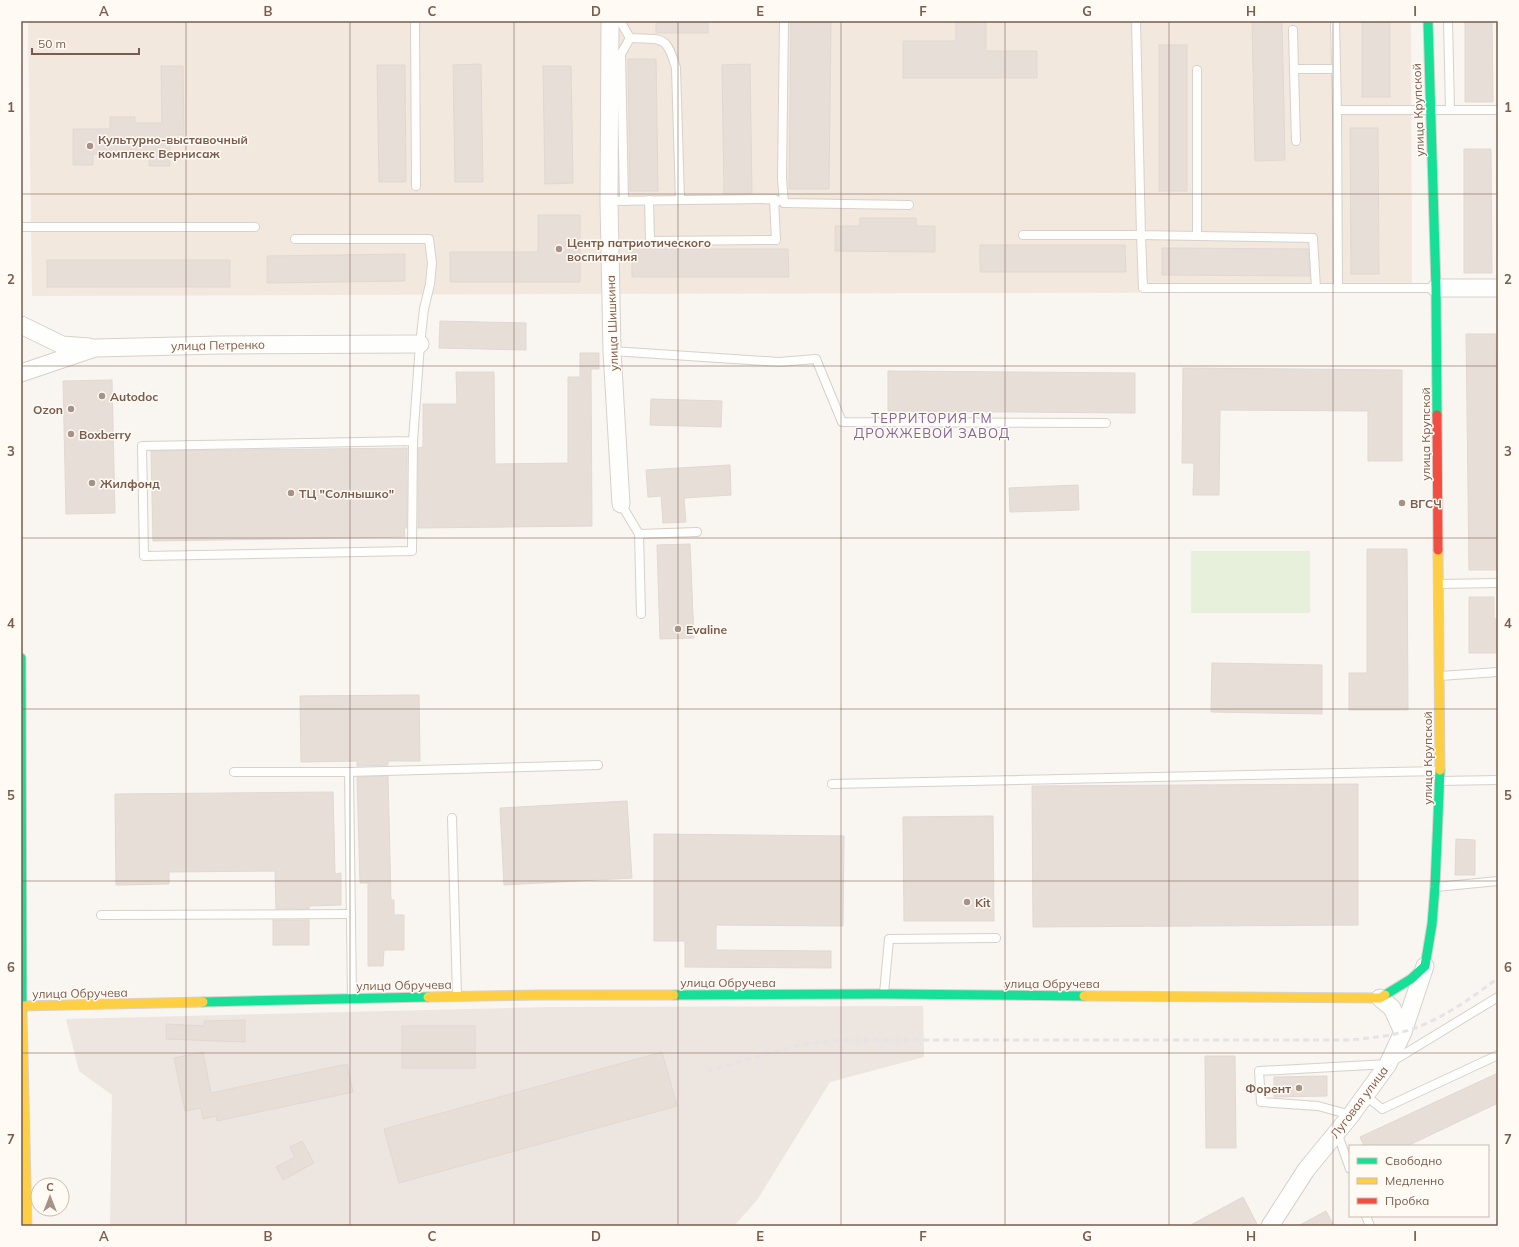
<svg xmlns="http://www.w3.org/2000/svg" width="1519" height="1247" font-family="Mulish,sans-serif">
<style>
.residential{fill:#f2e8de}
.industrial{fill:#ede5e0}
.green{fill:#e7f0db}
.building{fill:#e6ded7;stroke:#e2d8d2}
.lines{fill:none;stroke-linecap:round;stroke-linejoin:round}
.lane-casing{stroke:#d7d1cb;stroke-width:10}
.street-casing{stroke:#d7d1cb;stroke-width:19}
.fast-casing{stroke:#d9d2cb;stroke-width:11}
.slow-casing{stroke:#d9d2cb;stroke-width:11}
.jam-casing{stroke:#d9d2cb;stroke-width:11}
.lane{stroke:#fefefd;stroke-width:8}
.street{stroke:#fefefd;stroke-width:17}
.fast{stroke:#16e098;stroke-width:9}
.slow{stroke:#ffcf43;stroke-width:9}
.jam{stroke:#f24e42;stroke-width:9}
.rail{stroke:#e6e3e7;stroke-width:3;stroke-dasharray:6 4;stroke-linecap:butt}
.grid{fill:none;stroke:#7a5c4d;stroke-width:1;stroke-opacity:0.55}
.poi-dot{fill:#a69286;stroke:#fffaf3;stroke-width:1.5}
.labels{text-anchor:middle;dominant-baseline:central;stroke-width:3;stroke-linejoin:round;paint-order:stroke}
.street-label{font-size:12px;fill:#7a5c4d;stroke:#fffaf3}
.poi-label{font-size:12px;font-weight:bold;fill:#7a5c4d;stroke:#fffaf3;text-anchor:start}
.neighbourhood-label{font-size:13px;letter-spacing:1px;fill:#846695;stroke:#fffaf3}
.neatline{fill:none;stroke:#7a5c4d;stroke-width:1.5}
.grid-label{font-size:13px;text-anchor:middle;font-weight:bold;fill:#7a5c4d}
</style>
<rect width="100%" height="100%" fill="#f9f5f0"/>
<path class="residential" d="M28 21H1411L1412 292 604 294 32 296Z"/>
<path class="industrial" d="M923 1006 924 1057 830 1082 757 1200 734 1226H110L112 1095 79 1071 66 1019 553 1007Z"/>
<rect class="green" x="1191" y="551" width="119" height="62"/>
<g class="building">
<rect x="656" y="21" width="52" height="12"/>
<path d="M791 21H831L829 189H789Z"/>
<path d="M956 21H986V51H1037V78H903V41H956Z"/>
<path d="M1252 21H1282L1285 160 1255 161Z"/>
<rect x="1362" y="21" width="28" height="76"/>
<path d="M1465 21H1492L1493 102H1465Z"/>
<rect x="1159" y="45" width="28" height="146"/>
<path d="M628 59H656L658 191H630Z"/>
<path d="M481 64 483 182H455L453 65Z"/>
<path d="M750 64 752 194H724L722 65Z"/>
<path d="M377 65H405L406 182H379Z"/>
<path d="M161 66H183L184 135H170V166H149V154H93V165H73V129H110V117H135V123H162Z"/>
<path d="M543 66H571L573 183 545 184Z"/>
<path d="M1350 128H1378L1379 274H1351Z"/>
<path d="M1464 149H1491L1492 273H1464Z"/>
<path d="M538 215H580V282H450V252H538Z"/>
<path d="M860 218H916V226H935V252L835 251V226H860Z"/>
<path d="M980 245H1125L1126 272H980Z"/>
<path d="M1162 248 1308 249 1310 276 1162 275Z"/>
<path d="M632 249H788L789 277H632Z"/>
<path d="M405 254V281L267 283V256Z"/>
<rect x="47" y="260" width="183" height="27"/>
<path d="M440 321 526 323V350L439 348Z"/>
<path d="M1466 334H1496L1498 570H1469Z"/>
<path d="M580 353H599V369H591L592 526 418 528V448L423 447V404H457L456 372H494L495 464 568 463V377H580Z"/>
<path d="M1183 368 1402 370V461H1368V411L1220 410 1219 495H1193L1194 463H1182Z"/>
<path d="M888 371 1135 373V413L888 411Z"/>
<path d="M112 380 115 513 66 514 63 381Z"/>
<path d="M651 399 722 401 721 427 650 425Z"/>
<path d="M407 448V528H404L405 537 153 541 151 451Z"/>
<path d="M730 465 731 495 684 498 686 522 663 523 661 496 648 497 646 470Z"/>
<path d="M1078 485 1079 510 1010 512 1009 488Z"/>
<path d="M690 544 694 638 660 639 657 545Z"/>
<path d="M1367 549H1407L1408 710H1349V673H1367Z"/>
<path d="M1469 597H1494V619H1498V653H1469Z"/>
<path d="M1212 663 1322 665V714L1211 712Z"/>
<path d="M419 695 420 761H388V765L357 766V761L301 762 300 696Z"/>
<path d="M388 776 391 900H394V915H404V950H384L383 966H368V883H360L357 777Z"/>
<path d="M1358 784V925L1033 927 1032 786Z"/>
<path d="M333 792 335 874 341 873V905L309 906V909H276L275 871 169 872V884L116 885 115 794Z"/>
<path d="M627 801 632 878 504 885 500 808Z"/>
<path d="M993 816 994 921H904L903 817Z"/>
<path d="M654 834 844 836 843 926 716 925V950L831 951V968L685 967V941H654Z"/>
<path d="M1456 839 1475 840V875H1455Z"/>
<rect x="273" y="920" width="36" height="25"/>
<path d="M245 1020V1042L166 1039V1024L204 1026V1021Z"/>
<rect x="402" y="1026" width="73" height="42"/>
<path d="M203 1052 211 1093 347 1064 353 1092 217 1121 216 1116 203 1119 201 1108 185 1111 174 1058Z"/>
<path d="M662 1052 677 1106 399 1183 384 1129Z"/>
<path d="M1205 1056H1235L1236 1148H1206Z"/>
<path d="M1498 1073V1103L1407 1146H1364L1360 1137Z"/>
<path d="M1327 1076V1096L1274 1097V1077Z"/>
<path d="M302 1141 314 1163 283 1180 276 1167 295 1157 290 1147Z"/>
<path d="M1243 1197 1258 1226H1189Z"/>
<path d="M1326 1211 1334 1226H1298Z"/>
</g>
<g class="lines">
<g class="lane-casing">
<g id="lane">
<path d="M415 21 416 186"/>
<path d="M620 21 630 38C663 40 666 34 676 68L680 200"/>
<path d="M784 21 782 179 784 203 909 205"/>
<path d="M1136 21 1141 235 1313 238 1316 288"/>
<path d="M1335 21 1337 110 1338 288"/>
<path d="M1448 21 1450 110"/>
<path d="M1293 30 1294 69H1336"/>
<path d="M1294 69 1296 141"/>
<path d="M1197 70V235"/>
<path d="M1337 110H1498"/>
<path d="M649 200 650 241 776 240 774 199"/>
<path d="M609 201 774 199 778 201"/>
<path d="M624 201 621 54 630 38"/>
<path d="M21 227H255"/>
<path d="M1023 235H1141L1143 288H1435"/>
<path d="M295 239H429L432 263 430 284 424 309 420 344 413 441 412 551 144 556 142 446 413 441"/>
<path d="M612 351 779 362 816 359 842 422 1106 423"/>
<path d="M621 504 639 534"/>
<path d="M1439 584 1498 583"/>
<path d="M641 614 639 534 697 532"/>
<path d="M1440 676 1498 672"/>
<path d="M234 772H349L352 998"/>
<path d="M349 772 598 765"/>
<path d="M1440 781 1498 780"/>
<path d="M832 784 1439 771"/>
<path d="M452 818 457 995"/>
<path d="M1436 887 1498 881"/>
<path d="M101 915 351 914"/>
<path d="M884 993 889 939 996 938"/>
<path d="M1365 1095 1382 1109 1498 1055"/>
<path d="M1351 1115 1318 1106 1261 1102 1259 1071 1388 1064 1498 997"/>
<path d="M1337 1132 1350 1169"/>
<path d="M1366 1216 1370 1226"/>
</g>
</g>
<g class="street-casing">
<g id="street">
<path d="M610 21 609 201 612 351 621 504"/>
<path d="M1436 288H1498"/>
<path d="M21 325 62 345 89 347"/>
<path d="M21 373 95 348 221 345 420 344"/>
<path d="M1380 998 1392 1008 1403 1032"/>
<path d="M1270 1226 1306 1170 1351 1115 1388 1064 1403 1032 1425 966"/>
</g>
</g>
<g class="fast-casing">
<g id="fast">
<path d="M1428 21 1436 288 1437 415"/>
<path d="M21 658 22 1011"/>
<path d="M674 995 884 994 1084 996"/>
<path d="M1385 995 1411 979 1425 966 1432 924 1435 887 1440 770"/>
<path d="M203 1002 428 997"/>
</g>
</g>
<g class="slow-casing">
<g id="slow">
<path d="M1438 550 1440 770"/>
<path d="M1084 996 1380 998 1385 995"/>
<path d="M428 997 539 995H674"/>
<path d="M21 1006 203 1002"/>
<path d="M22 1011 27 1226"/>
</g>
</g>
<g class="jam-casing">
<path id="jam" d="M1437 415 1438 550"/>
</g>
<use href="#lane" class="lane"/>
<use href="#street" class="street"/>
<use href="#fast" class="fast"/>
<use href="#slow" class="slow"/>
<use href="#jam" class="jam"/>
<path class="rail" d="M707 1071 773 1052 806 1044 841 1040H1351C1368 1038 1386 1037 1402 1032 1435 1024 1472 998 1498 978"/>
</g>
<path class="grid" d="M186 21V1226M350 21V1226M514 21V1226M678 21V1226M841 21V1226M1005 21V1226M1169 21V1226M1333 21V1226M21 194H1498M21 366H1498M21 538H1498M21 709H1498M21 881H1498M21 1053H1498"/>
<g class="poi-dot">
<circle cx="90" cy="146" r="4"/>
<circle cx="559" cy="249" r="4"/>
<circle cx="102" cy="396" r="4"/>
<circle cx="71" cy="409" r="4"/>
<circle cx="71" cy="434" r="4"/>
<circle cx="92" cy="483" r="4"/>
<circle cx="291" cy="493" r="4"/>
<circle cx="1402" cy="503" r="4"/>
<circle cx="678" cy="629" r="4"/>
<circle cx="967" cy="902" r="4"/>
<circle cx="1299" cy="1088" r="4"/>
</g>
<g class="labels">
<g class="street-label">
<text transform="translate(1418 110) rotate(-92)">улица Крупской</text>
<text transform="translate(612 323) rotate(-92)">улица Шишкина</text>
<text transform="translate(218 345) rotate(-1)">улица Петренко</text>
<text transform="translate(1425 434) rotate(-90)">улица Крупской</text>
<text transform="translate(1427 758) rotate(-90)">улица Крупской</text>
<text x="728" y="982">улица Обручева</text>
<text x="1052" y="983">улица Обручева</text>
<text transform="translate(404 985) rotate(-1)">улица Обручева</text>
<text transform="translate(80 993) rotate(-1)">улица Обручева</text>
<text transform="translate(1359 1102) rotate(-53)">Луговая улица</text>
</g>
<g class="poi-label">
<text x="98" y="139">Культурно-выставочный<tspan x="98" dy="14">комплекс Вернисаж</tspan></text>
<text x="567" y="242">Центр патриотического<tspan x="567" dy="14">воспитания</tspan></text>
<text x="110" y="396">Autodoc</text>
<text x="63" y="409" text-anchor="end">Ozon</text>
<text x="79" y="434">Boxberry</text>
<text x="100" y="483">Жилфонд</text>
<text x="299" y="493">ТЦ "Солнышко"</text>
<text x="1410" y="503">ВГСЧ</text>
<text x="686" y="629">Evaline</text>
<text x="975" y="902">Kit</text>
<text x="1291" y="1088" text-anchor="end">Форент</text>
</g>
<g class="neighbourhood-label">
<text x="932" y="418">ТЕРРИТОРИЯ ГМ<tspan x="932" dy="15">ДРОЖЖЕВОЙ ЗАВОД</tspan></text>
</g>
</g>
<rect width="1519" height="1247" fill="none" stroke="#fffaf3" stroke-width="44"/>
<rect x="1349" y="1145" width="140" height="72" fill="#fffaf3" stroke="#cabbb1"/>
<rect x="1357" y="1158" width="20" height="6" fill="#16e098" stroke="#cabbb1"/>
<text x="1385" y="1165" font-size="12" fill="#7a5c4d">Свободно</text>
<rect x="1357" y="1178" width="20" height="6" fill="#ffcf43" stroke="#cabbb1"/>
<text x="1385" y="1185" font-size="12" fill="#7a5c4d">Медленно</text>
<rect x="1357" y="1198" width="20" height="6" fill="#f24e42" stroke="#cabbb1"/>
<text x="1385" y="1205" font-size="12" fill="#7a5c4d">Пробка</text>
<g transform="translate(50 1197)"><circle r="19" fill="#fffaf3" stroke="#cabbb1"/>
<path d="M0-3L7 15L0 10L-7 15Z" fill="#a69286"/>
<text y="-6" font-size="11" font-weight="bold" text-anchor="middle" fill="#7a5c4d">С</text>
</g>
<path d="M32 48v6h107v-6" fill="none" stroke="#7a5c4d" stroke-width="2"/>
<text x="38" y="48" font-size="12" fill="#7a5c4d" stroke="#fffaf3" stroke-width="3" paint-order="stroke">50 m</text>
<rect x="22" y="22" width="1475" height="1203" class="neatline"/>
<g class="grid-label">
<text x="104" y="16">A</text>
<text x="268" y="16">B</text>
<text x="432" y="16">C</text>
<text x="596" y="16">D</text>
<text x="760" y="16">E</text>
<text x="923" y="16">F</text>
<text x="1087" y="16">G</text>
<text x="1251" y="16">H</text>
<text x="1415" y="16">I</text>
<text x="11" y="112">1</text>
<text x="1508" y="112">1</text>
<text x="11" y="284">2</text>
<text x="1508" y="284">2</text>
<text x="11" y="456">3</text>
<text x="1508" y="456">3</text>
<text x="11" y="628">4</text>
<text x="1508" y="628">4</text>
<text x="11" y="800">5</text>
<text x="1508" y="800">5</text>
<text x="11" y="972">6</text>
<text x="1508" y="972">6</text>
<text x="11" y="1144">7</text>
<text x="1508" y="1144">7</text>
<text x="104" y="1241">A</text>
<text x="268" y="1241">B</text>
<text x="432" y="1241">C</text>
<text x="596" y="1241">D</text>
<text x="760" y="1241">E</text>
<text x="923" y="1241">F</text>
<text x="1087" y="1241">G</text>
<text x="1251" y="1241">H</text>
<text x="1415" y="1241">I</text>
</g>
</svg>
